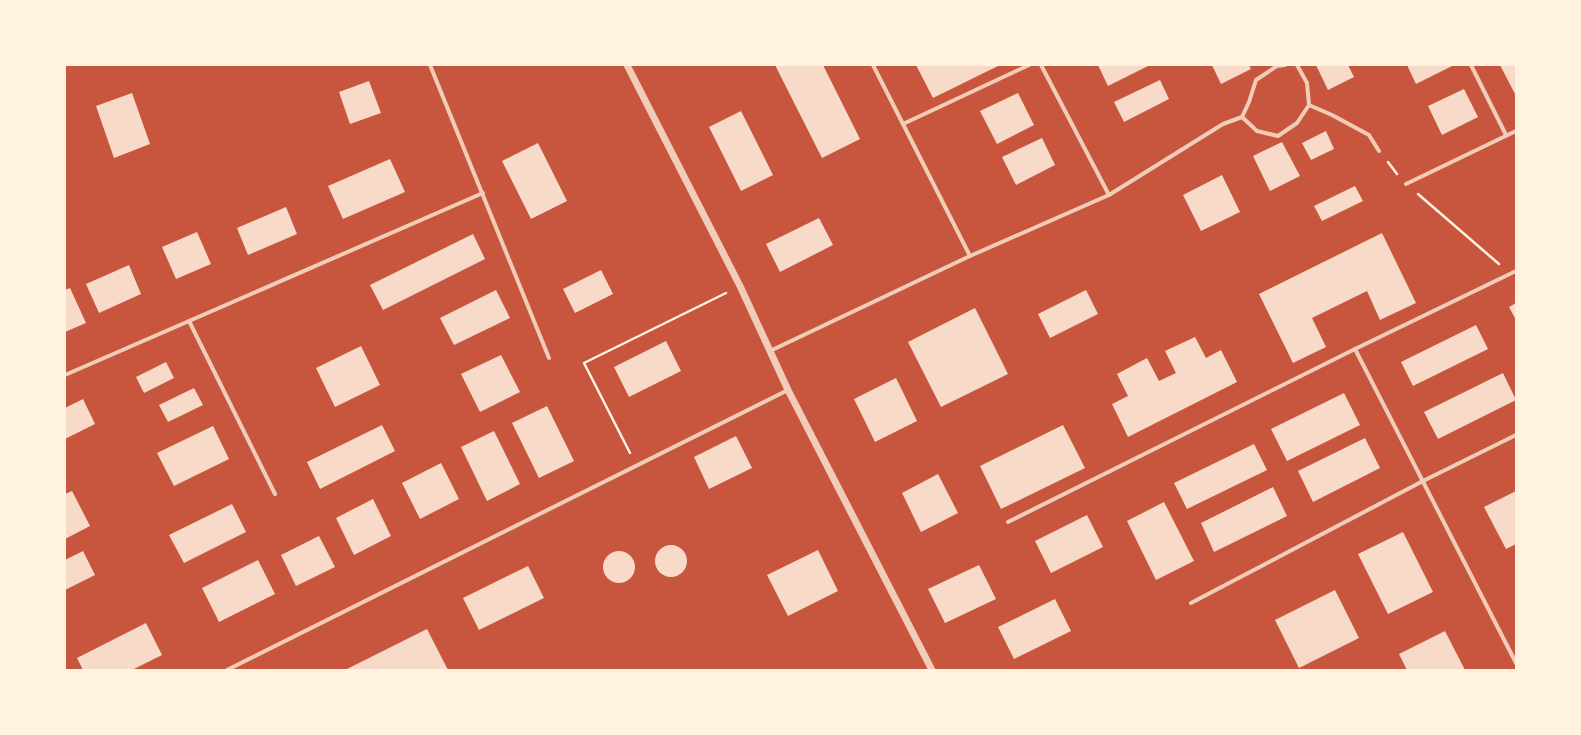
<svg xmlns="http://www.w3.org/2000/svg" width="1581" height="735" font-family="'Titillium Web',sans-serif">
<style>
.building{fill:#f7dbc8}
.lines{fill:none;stroke-linecap:round;stroke-linejoin:round}
.path{stroke:#fff3e0;stroke-width:2.5}
.minor{stroke:#f1ccb7;stroke-width:4}
.tertiary{stroke:#f1ccb7;stroke-width:7}
</style>
<rect width="100%" height="100%" fill="#c8553d"/>
<g class="building">
<path d="M775 65H823L860 139 822 158Z"/>
<path d="M916 65H1000L933 98Z"/>
<path d="M1098 65H1150L1108 86Z"/>
<path d="M1212 65H1249L1251 69 1221 84Z"/>
<path d="M1316 65H1348L1354 77 1328 90Z"/>
<path d="M1407 65H1454L1416 84Z"/>
<path d="M1500 65H1516V94H1515Z"/>
<path d="M1160 80 1169 99 1124 122 1114 102Z"/>
<path d="M369 81 381 113 350 124 339 92Z"/>
<path d="M1464 89 1478 117 1442 135 1428 106Z"/>
<path d="M132 93 150 144 114 158 96 106Z"/>
<path d="M1018 93 1034 125 997 144 980 111Z"/>
<path d="M741 111 773 175 741 191 709 127Z"/>
<path d="M1326 131 1334 149 1311 160 1302 143Z"/>
<path d="M1042 138 1055 165 1016 185 1002 157Z"/>
<path d="M1282 142 1300 176 1270 191 1253 156Z"/>
<path d="M538 143 567 201 531 219 502 161Z"/>
<path d="M390 159 405 192 343 219 328 186Z"/>
<path d="M1222 175 1240 212 1201 231 1183 195Z"/>
<path d="M1355 186 1363 201 1322 221 1314 206Z"/>
<path d="M286 207 297 234 248 255 237 228Z"/>
<path d="M819 218 833 245 780 272 766 244Z"/>
<path d="M197 232 211 264 176 279 162 247Z"/>
<path d="M1382 233 1416 303 1380 320 1367 291 1312 318 1326 347 1293 363 1259 294Z"/>
<path d="M473 234 485 259 383 310 370 285Z"/>
<path d="M129 265 141 294 99 313 86 284Z"/>
<path d="M601 270 613 294 575 313 563 289Z"/>
<path d="M70 288 86 323 65 332V290Z"/>
<path d="M496 290 510 318 454 345 440 318Z"/>
<path d="M1086 290 1098 314 1050 338 1038 314Z"/>
<path d="M1516 303V320L1509 307Z"/>
<path d="M975 308 1008 374 941 407 908 342Z"/>
<path d="M1476 325 1488 349 1413 386 1401 362Z"/>
<path d="M1195 337 1206 358 1221 350 1237 382 1128 437 1112 404 1128 396 1117 374 1147 358 1159 381 1176 373 1165 351Z"/>
<path d="M666 341 681 371 629 397 614 367Z"/>
<path d="M361 346 380 385 335 407 316 368Z"/>
<path d="M501 355 520 392 480 412 461 374Z"/>
<path d="M166 362 174 378 144 393 136 377Z"/>
<path d="M1503 373 1516 400 1438 439 1424 412Z"/>
<path d="M896 378 917 421 875 442 854 399Z"/>
<path d="M194 388 203 405 168 422 159 405Z"/>
<path d="M1344 393 1360 425 1287 461 1271 429Z"/>
<path d="M83 399 95 424 65 439V408Z"/>
<path d="M547 406 574 461 539 478 512 423Z"/>
<path d="M382 425 395 451 320 489 307 462Z"/>
<path d="M1063 425 1085 468 1001 509 980 466Z"/>
<path d="M213 426 229 459 174 486 157 453Z"/>
<path d="M494 431 520 484 487 501 461 447Z"/>
<path d="M736 436 752 468 709 489 694 457Z"/>
<path d="M1365 438 1380 468 1313 502 1298 471Z"/>
<path d="M1254 444 1267 470 1187 509 1174 483Z"/>
<path d="M441 463 459 499 420 519 402 483Z"/>
<path d="M938 474 958 513 921 532 902 493Z"/>
<path d="M1273 487 1287 516 1214 552 1201 523Z"/>
<path d="M72 491 90 526 65 539V494Z"/>
<path d="M1516 491V544L1506 549 1484 507Z"/>
<path d="M373 499 391 536 354 555 336 518Z"/>
<path d="M1164 502 1194 561 1156 580 1127 521Z"/>
<path d="M232 504 246 532 184 563 169 535Z"/>
<path d="M1087 515 1103 547 1051 573 1035 541Z"/>
<path d="M1403 532 1433 592 1388 614 1358 554Z"/>
<path d="M319 536 335 567 296 586 281 555Z"/>
<circle cx="671" cy="561" r="16"/>
<path d="M818 550 838 591 788 616 767 575Z"/>
<path d="M83 551 95 575 65 590V560Z"/>
<circle cx="619" cy="567" r="16"/>
<path d="M258 560 275 594 219 622 202 588Z"/>
<path d="M979 565 996 599 945 623 928 589Z"/>
<path d="M528 566 544 598 479 630 463 598Z"/>
<path d="M1335 590 1359 638 1299 668 1275 620Z"/>
<path d="M1055 599 1071 631 1014 659 998 627Z"/>
<path d="M146 623 162 655 132 670H83L77 658Z"/>
<path d="M427 629 448 670H345Z"/>
<path d="M1445 631 1465 670H1407L1399 654Z"/>
</g>
<g class="lines">
<g class="path">
<path d="M1388 162 1397 174"/>
<path d="M1418 194 1499 264"/>
<path d="M630 453 584 363 726 293"/>
</g>
<g class="minor">
<path d="M430 65 549 358"/>
<path d="M873 65 970 256"/>
<path d="M1297 65 1307 83 1309 105"/>
<path d="M1471 65 1506 135"/>
<path d="M1242 117 1249 102 1256 80 1277 66 1285 65"/>
<path d="M903 124 1029 65"/>
<path d="M1406 184 1516 131"/>
<path d="M1109 195 1223 124 1242 117 1257 131 1278 136 1297 123 1309 105 1332 115 1369 135 1379 151"/>
<path d="M189 321 275 494"/>
<path d="M1355 349 1516 663"/>
<path d="M770 351 970 256 1109 195 1041 65"/>
<path d="M65 375 483 193"/>
<path d="M1008 522 1355 349 1516 271"/>
<path d="M1191 603 1423 481 1516 435"/>
<path d="M227 670 788 390"/>
</g>
<path class="tertiary" d="M627 65 740 286 788 390 932 670"/>
</g>
<rect width="1581" height="735" fill="none" stroke="#fff3e0" stroke-width="132"/>
</svg>
